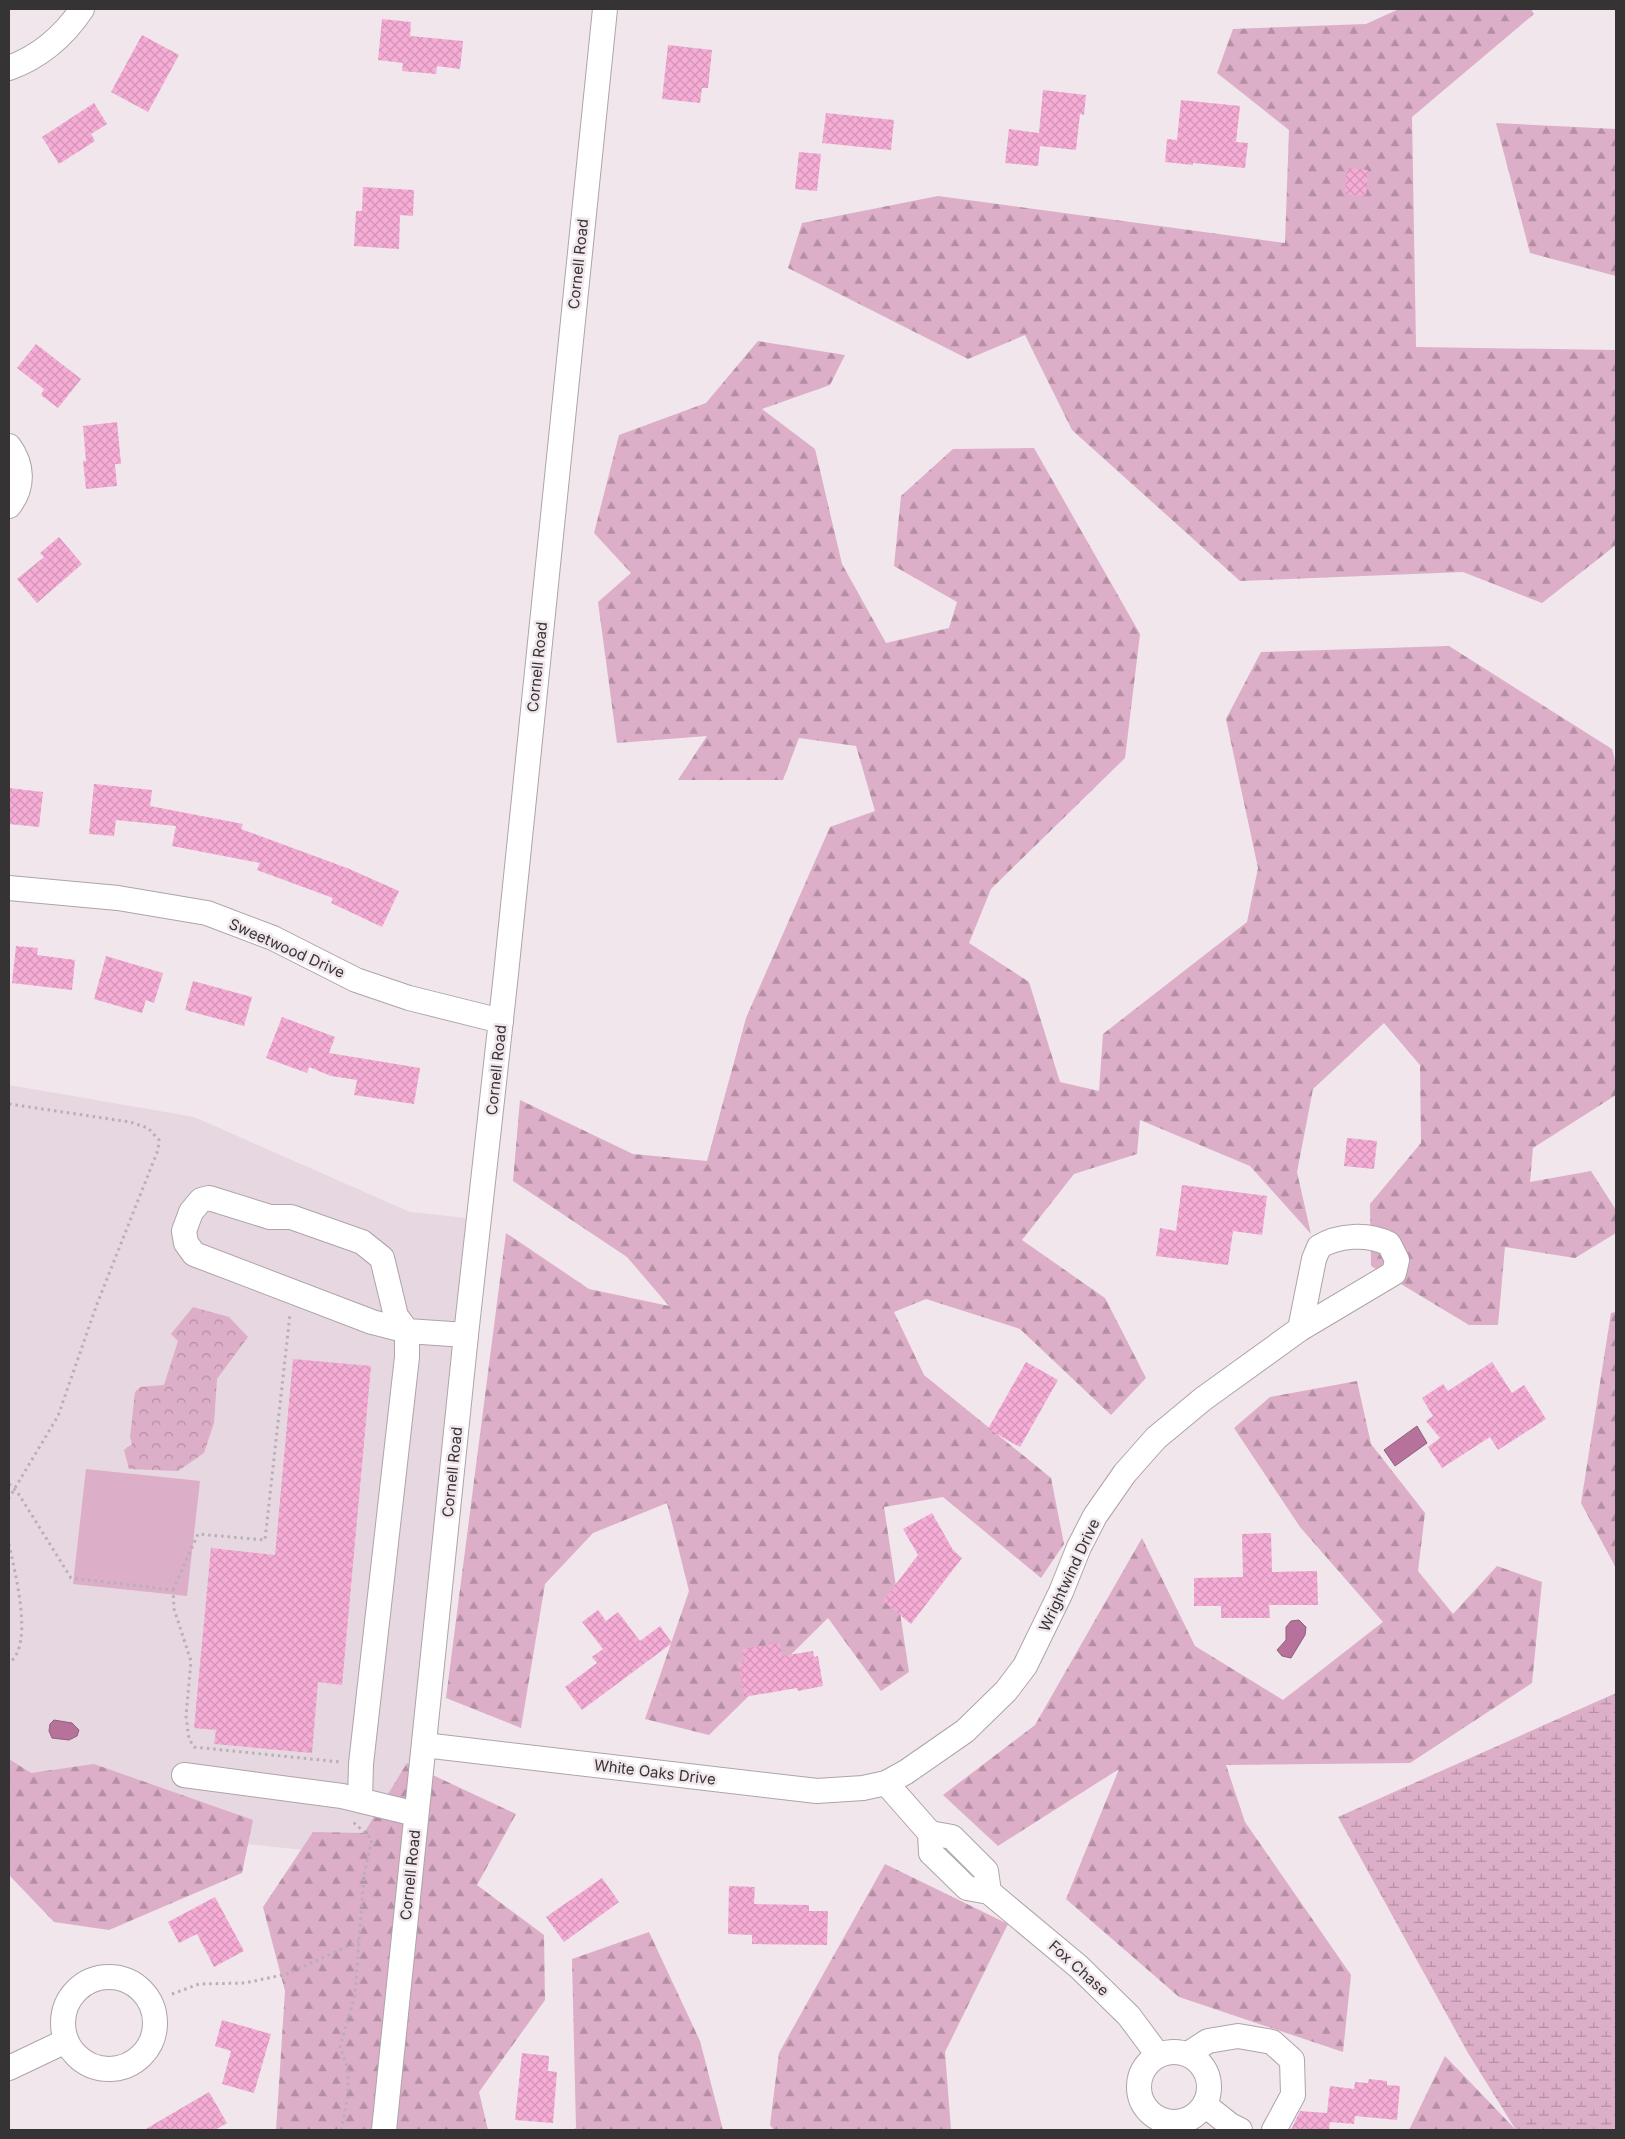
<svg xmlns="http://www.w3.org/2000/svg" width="1625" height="2139" font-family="Inter,sans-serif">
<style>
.built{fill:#e7d7e0}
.forest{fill:url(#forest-firs)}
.wetland{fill:url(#wetland-marsh)}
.park{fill:url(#park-crowns)}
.garden{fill:#ddaec8}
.water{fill:#b6729a;stroke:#905f7c}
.building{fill:url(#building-cross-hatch)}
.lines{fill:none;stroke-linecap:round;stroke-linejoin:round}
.minor-casing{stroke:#ada4a9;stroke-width:26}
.path{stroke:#b8b0b4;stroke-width:3;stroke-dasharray:2.5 4;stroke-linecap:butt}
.minor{stroke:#fff;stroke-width:24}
.labels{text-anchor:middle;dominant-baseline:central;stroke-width:5;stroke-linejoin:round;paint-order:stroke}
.street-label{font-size:15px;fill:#363335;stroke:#f0e6eb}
</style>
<defs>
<pattern id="forest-firs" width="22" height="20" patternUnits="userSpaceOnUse" patternTransform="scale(1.25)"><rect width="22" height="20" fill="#ddaec8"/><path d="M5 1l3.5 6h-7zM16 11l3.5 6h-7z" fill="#b48ea3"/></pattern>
<pattern id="wetland-marsh" width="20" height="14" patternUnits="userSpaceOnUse" patternTransform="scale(1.25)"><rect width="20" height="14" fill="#ddaec8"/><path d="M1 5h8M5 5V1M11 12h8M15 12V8" fill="none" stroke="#b48ea3"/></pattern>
<pattern id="park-crowns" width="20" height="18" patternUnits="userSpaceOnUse" patternTransform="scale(1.25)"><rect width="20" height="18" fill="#ddaec8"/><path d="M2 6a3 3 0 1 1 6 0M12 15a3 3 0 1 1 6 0" fill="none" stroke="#b48ea3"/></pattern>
<pattern id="building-cross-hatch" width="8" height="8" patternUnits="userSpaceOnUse" patternTransform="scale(1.25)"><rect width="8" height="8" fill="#f5acd5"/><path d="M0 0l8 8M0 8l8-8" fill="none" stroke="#d394b7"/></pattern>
</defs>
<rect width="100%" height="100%" fill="#f0e6eb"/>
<path class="built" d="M9 1085 194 1117 410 1212 466 1218 400 1860 9 1819Z"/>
<g class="forest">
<path d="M1399 9H1531L1534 14 1412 117 1416 347 1616 350V545L1542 603 1463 572 1240 581 1072 430 1025 335 968 359 788 268 802 223 938 196 1285 243 1289 130 1217 73 1233 29 1366 24Z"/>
<path d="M1496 123 1616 129V276L1530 253Z"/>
<path d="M758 341 845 355 830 385 762 409 815 449 842 564 886 643 949 628 957 602 894 566 901 496 953 449 1034 448 1140 634 1125 758 991 889 969 943 1029 982 1060 1082 1099 1091 1103 1034 1247 922 1258 868 1226 719 1261 652 1449 646 1612 749 1616 764V1095L1533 1148 1530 1182 1591 1171 1616 1210V1233L1575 1258 1505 1247 1498 1325H1469L1371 1266 1370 1204 1421 1143 1420 1065 1384 1023 1313 1089 1297 1172 1311 1234 1250 1166 1140 1120 1137 1154 1074 1174 1022 1240 1105 1298 1146 1378 1111 1415 1020 1329 926 1299 894 1312 924 1375 1051 1478 1064 1544 1041 1578 943 1497 884 1507 909 1672 881 1691 828 1618 709 1735 645 1719 689 1591 667 1503 593 1533 545 1584 521 1728 446 1698 506 1233 589 1289 669 1306 627 1257 513 1181 520 1100 633 1154 707 1161 746 1018 830 827 875 811 856 746 799 738 783 780H678L707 736 617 743 598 602 631 573 594 533 619 435 706 403Z"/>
<path d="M1616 1312V1568L1581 1503 1611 1313Z"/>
<path d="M1357 1381 1371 1444 1425 1513 1418 1571 1453 1614 1497 1566 1542 1582 1532 1683 1410 1763 1226 1765 1245 1822 1351 1975 1343 2052 1179 1997 1066 1899 1119 1769 998 1846 943 1795 1035 1725 1142 1538 1195 1646 1283 1700 1383 1622 1300 1527 1234 1428 1270 1397Z"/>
<path d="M9 1759 31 1773 94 1764 253 1820 242 1873 109 1930 54 1922 9 1875Z"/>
<path d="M407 1763 516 1814 477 1885 544 1935 545 2000 479 2092 488 2130H276L285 1991 263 1907 313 1832 364 1833Z"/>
<path d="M885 1864 1008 1924 945 2052 951 2130H774L770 2125 779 2053Z"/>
<path d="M649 1932 700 2041 723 2130H573L576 2128 572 1959Z"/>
<path d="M1445 2056 1516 2130H1409Z"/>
</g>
<path class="wetland" d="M1616 1693V2130H1516L1468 2053 1338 1817Z"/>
<path class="park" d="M193 1307 229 1317 248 1337 217 1379 214 1423 204 1453 178 1471 129 1469 124 1450 132 1444 130 1437 135 1392 140 1387 164 1385 178 1341 171 1334Z"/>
<path class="garden" d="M86 1469 200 1481 187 1596 73 1584Z"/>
<g class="water">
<path d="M1417 1426 1427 1443 1395 1466 1384 1450Z"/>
<path d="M1299 1620 1306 1627 1305 1635 1291 1658 1282 1656 1277 1650 1286 1640V1627L1291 1621Z"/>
<path d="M54 1720 72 1723 79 1730 77 1736 69 1740 52 1738 49 1731 50 1724Z"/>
</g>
<g class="building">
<path d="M382 19 411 22 410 36 463 41 460 69 437 66 436 74 402 71 403 63 378 60Z"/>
<path d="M142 35 179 55 148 112 111 92Z"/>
<path d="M668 45 712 50 708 88H702L700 103 662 99Z"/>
<path d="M1043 90 1086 95 1084 115 1080 114 1076 150 1040 146 1038 166 1005 163 1009 129 1039 133Z"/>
<path d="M1181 100 1240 106 1236 142 1248 143 1245 168 1193 163V165L1165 162 1167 139 1177 140Z"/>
<path d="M94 103 107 124 91 134 95 141 59 164 42 137Z"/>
<path d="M826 113 894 120 891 150 822 143Z"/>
<path d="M799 152 821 154 817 191 795 189Z"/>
<path d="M1347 168 1368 170 1366 196 1345 194Z"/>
<path d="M363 187 414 190 413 216 400 215 399 249 354 246 356 211H362Z"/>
<path d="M36 344 81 379 58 408 41 395 44 389 17 368Z"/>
<path d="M117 422 121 464H115L117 486 86 489 83 461H86L83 426Z"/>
<path d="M59 537 82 564 37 603 17 579 44 557 40 553Z"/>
<path d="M94 784 152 790 150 806 243 824 241 829 347 868 399 891 382 927 331 903 333 898 257 870 260 863 172 846 176 826 116 820 114 836 89 834Z"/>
<path d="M9 788 43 792 39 827 9 824Z"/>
<path d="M16 946 38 948 37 955 75 960 72 990 12 983Z"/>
<path d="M106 956 163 973 154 1003 146 1000 142 1013 94 999Z"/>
<path d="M193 981 252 997 244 1026 185 1010Z"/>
<path d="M282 1017 335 1037 329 1053 420 1068 414 1104 354 1095 357 1080 331 1076 309 1067 307 1073 266 1058Z"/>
<path d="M1347 1138 1377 1141 1374 1169 1344 1166Z"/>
<path d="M1182 1185 1267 1196 1262 1235 1233 1231 1228 1265 1156 1256 1160 1228 1176 1231Z"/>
<path d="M293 1359 371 1366 342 1685 318 1682 312 1753 214 1744 216 1730 194 1728 211 1548 275 1555Z"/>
<path d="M1026 1362 1058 1380 1020 1447 988 1429Z"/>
<path d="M1492 1362 1512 1393 1524 1385 1546 1419 1498 1450 1490 1437 1442 1468 1428 1447 1440 1438 1426 1421 1433 1416 1422 1398 1443 1384 1448 1391Z"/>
<path d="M932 1513 953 1550 962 1558 911 1624 883 1601 918 1555 903 1529Z"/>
<path d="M1271 1533 1272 1572 1317 1571 1318 1605H1269L1270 1618H1221V1606H1194V1578L1243 1577 1242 1534Z"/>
<path d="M598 1610 606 1621 618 1612 640 1641 660 1626 672 1643 582 1710 565 1687 597 1663 592 1657 603 1649 582 1622Z"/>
<path d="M780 1643 782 1656 813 1651 814 1657 818 1656 823 1686 798 1691 797 1688 744 1697 738 1663 745 1661 742 1649Z"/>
<path d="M602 1878 619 1902 564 1942 546 1917Z"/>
<path d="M729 1886 755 1887 754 1904 809 1905V1911H828L827 1945 752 1944V1935L728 1934Z"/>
<path d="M215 1897 244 1951 214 1967 197 1934 179 1943 168 1922Z"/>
<path d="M222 2020 271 2034 254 2093 222 2084 231 2051 215 2046Z"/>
<path d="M522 2053 549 2056 548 2071 557 2072 553 2123 515 2120Z"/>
<path d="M1369 2079 1387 2081V2085L1400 2086 1397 2120 1355 2116 1354 2124 1330 2122 1329 2130H1291L1300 2111 1327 2113 1330 2086 1354 2089 1355 2082 1368 2083Z"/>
<path d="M209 2092 227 2123 215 2130H144Z"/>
</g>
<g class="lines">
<g class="minor-casing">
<g id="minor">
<path d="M9 68C39 57 64 36 82 9"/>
<path d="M9 446C23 465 24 487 9 506"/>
<path d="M9 888 118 898 207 913 273 938 356 980 409 998 501 1021"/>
<path d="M424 1745 817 1791 863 1788 886 1783 906 1772 965 1731 1006 1691 1025 1666 1061 1592 1079 1547 1095 1516 1125 1473 1156 1438 1203 1399 1300 1329 1394 1273 1397 1260 1389 1244C1368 1233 1338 1235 1319 1247L1314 1259 1300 1329"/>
<path d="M184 1775 342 1796 416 1814"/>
<path d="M886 1783 930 1833 931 1853 967 1888 989 1892 1079 1967 1129 2016 1158 2055"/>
<path d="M360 1800 361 1764 407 1357V1331L396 1316 382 1258 362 1242 291 1217H270L209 1198 201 1200 191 1212 184 1231 186 1243 194 1254 372 1322 407 1331 466 1335"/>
<path d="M930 1833 952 1837 986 1871 989 1892"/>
<circle cx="109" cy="2023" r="46"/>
<circle cx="1174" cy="2087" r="35"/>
<path d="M1188 2054 1208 2041 1238 2036 1272 2042 1292 2060 1293 2095 1274 2130"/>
<path d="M9 2068 66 2041"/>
<path d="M1205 2105 1230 2125 1240 2130"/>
<path d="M384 2130 466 1335 506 974 605 9"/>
</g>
</g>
<g class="path">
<path d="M9 1104 130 1122 148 1128 159 1140 158 1150 97 1304 58 1416 9 1498"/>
<path d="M9 1484 18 1493 71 1578 173 1590 174 1609 191 1661 186 1716 189 1739 194 1747 340 1762"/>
<path d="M9 1544C14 1570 35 1645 9 1663"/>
<path d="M173 1590 198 1534 265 1540 290 1314"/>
<path d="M172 1994 199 1984 245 1983 287 1974 359 1941"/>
<path d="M341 2130 348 2096V2069L340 2047 355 1995 364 1875 372 1839 353 1822"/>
</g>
<use href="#minor" class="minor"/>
</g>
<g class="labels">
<g class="street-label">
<text transform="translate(578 264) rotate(-84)">Cornell Road</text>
<text transform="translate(537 667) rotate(-84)">Cornell Road</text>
<text transform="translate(287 948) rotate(24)">Sweetwood Drive</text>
<text transform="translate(496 1070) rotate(-84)">Cornell Road</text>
<text transform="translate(452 1472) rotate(-84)">Cornell Road</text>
<text transform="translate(1069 1575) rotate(-65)">Wrightwind Drive</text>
<text transform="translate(655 1772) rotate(7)">White Oaks Drive</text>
<text transform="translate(410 1875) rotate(-84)">Cornell Road</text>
<text transform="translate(1079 1968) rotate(42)">Fox Chase</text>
</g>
</g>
<rect width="1625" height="2139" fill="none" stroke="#363335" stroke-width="20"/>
</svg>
